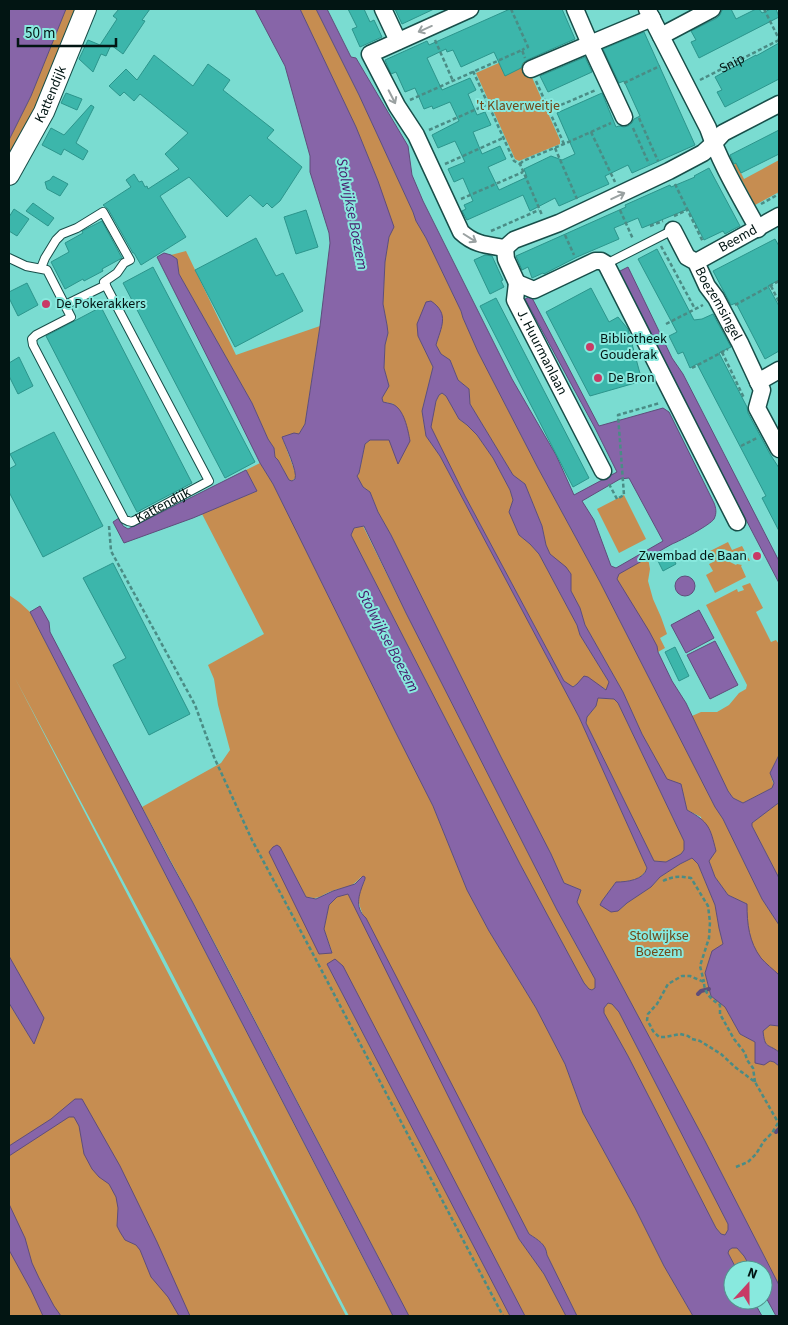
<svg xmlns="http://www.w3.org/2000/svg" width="788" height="1325" font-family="'Source Sans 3',sans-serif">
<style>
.green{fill:#c68d51}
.water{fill:#8765a8;stroke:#5f4d7b;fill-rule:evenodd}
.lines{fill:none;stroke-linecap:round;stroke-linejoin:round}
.stream{stroke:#5f4d7b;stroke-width:4}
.building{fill:#3cb6ab;stroke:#2c958c}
.service-casing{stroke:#184e49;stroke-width:10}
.minor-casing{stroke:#184e49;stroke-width:19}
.tertiary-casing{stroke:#184e49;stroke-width:22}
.path{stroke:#4a8c85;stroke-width:2.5;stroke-dasharray:4 2.5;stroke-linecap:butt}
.service{stroke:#fff;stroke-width:8}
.minor{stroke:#fff;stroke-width:16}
.tertiary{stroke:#fff;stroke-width:20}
.oneway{stroke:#9aa1a1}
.poi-dot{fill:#c83b66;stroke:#88e9de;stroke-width:2}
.labels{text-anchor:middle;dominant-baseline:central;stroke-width:4;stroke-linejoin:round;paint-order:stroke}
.street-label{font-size:14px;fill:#021513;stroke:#88e9de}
.park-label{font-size:14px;fill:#704819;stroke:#88e9de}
.poi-label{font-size:14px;fill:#021513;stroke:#88e9de;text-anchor:start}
.water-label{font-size:15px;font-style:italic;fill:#47176a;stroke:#88e9de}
</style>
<rect width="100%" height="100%" fill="#7adcd1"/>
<g class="green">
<path d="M66 9H81L61 58 9 164V140L31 96Z"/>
<path d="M300 9H316L359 95 413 212 416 221 426 238 461 311 463 318 478 352 538 468 600 582 715 807 723 819 762 899 779 925V976C774 970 767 965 762 960 748 944 747 924 747 904L728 895 715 877 709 861 701 817 687 810 681 784 667 780 642 734 623 692 585 625 580 608 571 591V574L550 554 546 545 542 526 525 484 513 475 470 404 469 389 458 380 450 360 441 354 436 345 438 337 418 336 433 367 422 411 426 436 440 456 579 717 647 868C643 880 627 882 616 882L602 901 600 905 618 911 627 903 651 887 660 877 680 864 692 858 698 864 715 905 719 928 723 944 705 973 711 996 725 1007 740 1034 755 1042 770 1061 774 1062 779 1066V1285L705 1141 577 902 581 890 564 883 551 854 501 757 391 535 378 512 370 492 363 487 357 476 359 473 365 444 370 440 394 404 383 402 382 398 389 386 384 368 385 345 388 333 387 325 383 304 385 262 389 237 378 181 356 127Z"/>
<path d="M519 54 522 55 560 140V144L519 161 515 159 476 73Z"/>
<path d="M779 160V192L755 205 734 165 736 163 744 179Z"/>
<path d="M186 251 236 355 320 326 305 424 299 434 282 437 294 469 296 477 292 481 289 480 278 460 275 458 274 448 268 439 252 403 179 274 177 259 171 255Z"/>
<path d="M442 393 446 396 459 419 467 425 477 435 493 458 510 490 513 500 509 512 519 535 530 544 539 554 577 625 580 635 609 682 607 690 602 687 577 684 572 687 564 681 465 496 430 427 436 401 439 395Z"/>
<path d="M260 463 273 484 395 731 433 806 467 890 489 931 536 1008 565 1064 583 1113 635 1208 664 1266 693 1316H577L547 1255C546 1244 538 1240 529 1234L363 915C356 897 358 896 365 879V877H361C351 889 345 886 332 891 320 895 321 900 306 897L280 847 320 953 332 952 324 929 329 905 337 897 348 893 519 1239 544 1274 566 1316H525L343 967 327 964 510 1316H409L222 957 142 807 221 763 230 750 218 705 214 679 208 665 264 634 202 514 257 491 246 470Z"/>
<path d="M624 495 646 539 619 553 597 509Z"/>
<path d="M363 526 406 613 557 910 595 979V988L592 990 589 989 584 983 520 864 351 535 354 528Z"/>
<path d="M728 542 732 550 742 546 750 561H749L724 549 720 557 736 565 737 564 742 565 741 566 746 577 715 593 706 575 713 571 709 564 715 561 710 551Z"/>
<path d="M648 558 650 569 648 581 653 599 661 617 667 634 660 638 665 648 658 652 657 646 617 580 618 574Z"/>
<path d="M750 583 763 608 756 612 771 642 776 640 779 644V755L770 773 774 786 772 788 743 803 733 798 728 791 692 716 701 712H717L729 705 739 693 746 689 747 685 706 605 737 589 738 592 744 590 742 586Z"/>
<path d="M9 595 19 602 30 612 393 1316H349L161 952 15 678 346 1316H9V1003L34 1044 19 975 9 956Z"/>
<path d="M597 698 614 699 618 703 684 841V850L681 854 666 862 654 861 586 723 587 717 596 706Z"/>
<path d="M779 803V878L752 826V823L777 804Z"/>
<path d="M608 1003 612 1004 619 1012 728 1224V1230L725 1235 721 1234 716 1228 628 1056 604 1013V1008Z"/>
<path d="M770 1025 779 1026V1052C767 1043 765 1049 763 1031Z"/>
<path d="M732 1248H737L744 1256 752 1270H737L728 1253 729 1250Z"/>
</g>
<g class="water">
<path d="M9 9H66L31 96 9 140Z"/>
<path d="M255 9H300L356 127 378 181 394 227 389 237 385 262 383 304 387 325 388 333 385 345 384 368 389 386 382 398 383 402C386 403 389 403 392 404 404 408 408 430 410 441L398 464 389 440H370L365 444 359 473 357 476 363 487 370 492 378 512 391 535 501 757 551 854 564 883 581 890 577 902 705 1141 779 1285V1316H776L763 1292V1270H752L744 1256 737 1248H732L729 1250 728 1253 737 1270H733V1300H753L762 1316H693L664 1266 635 1208 583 1113 565 1064 536 1008 489 931 467 890 433 806 395 731 273 484 260 463 232 406 157 257 164 253 171 255 177 259 179 274 252 403 268 439 274 448 275 457 278 460 289 480 292 481C293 480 294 480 295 479 298 472 285 445 282 437L294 433 299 434 305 424 320 326 330 243 329 233 310 172V156L285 66ZM364 526 406 613 557 910 595 979V988L592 990 589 989 584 983 520 864 351 535 354 528ZM608 1003 612 1004 619 1012 728 1224V1230L725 1235 721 1234 716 1228 628 1056 604 1013V1008Z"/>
<path d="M316 9H327L351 57 356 58 408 146 412 175 423 201 512 379 556 455 574 495 617 472 595 428 525 299 531 296 599 426 663 408 669 412 714 503C716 508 717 513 714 519 710 525 680 541 672 544L619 574 617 579 649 631 657 646 658 652 672 681 686 703 728 791 733 798 743 803 772 788 774 783 770 773 779 755V803L777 804 752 823V826L779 878V925L762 899 723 819 715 807 600 582 538 468 478 352 463 318 461 311 426 238 416 221 413 212 359 95ZM629 478 663 541 616 568 611 566 594 520 582 501 620 479Z"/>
<path d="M628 267 672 358 683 374 779 561V583L743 514 723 479 683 397 618 272Z"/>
<path d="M431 301C450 314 441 327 436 345L441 354 450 360 458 380 469 389 470 404 513 475 525 484 542 526 546 545 550 554 566 567 571 574V591L580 608 585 625 623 692 642 734 667 779 681 784 687 810C709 822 710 827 716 851L709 861 715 877 728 895 747 904C747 924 749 942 761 958 766 964 773 969 779 975V1026L770 1025 763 1031C765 1049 767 1043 779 1052V1066L774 1062 770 1061 764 1065 755 1063V1042L740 1034 725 1007 711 996 705 973 712 951 723 944 719 928 715 905 698 864 692 858 680 864 660 877 651 887 627 903 618 911 611 912 600 905 602 901 616 882C627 882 644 880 647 868L579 717 440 456 426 436 422 411 433 367 418 336 417 324 426 302ZM442 393 446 396 459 419 467 425 477 435 493 458 510 490 513 500 509 512 519 535 530 544 539 554 577 625 580 635 609 682 606 690 588 677 584 676 577 684 573 687 564 681 465 496 431 427 436 401 439 395ZM598 698 614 699 618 703 684 841V850L681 854 666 862 654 861 586 723 587 717 596 706Z"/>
<path d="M246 470 257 491 193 518 124 543 113 522 119 518 123 526 128 529Z"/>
<circle cx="685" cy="586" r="10"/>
<path d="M40 606 49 622 50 632 170 861 192 901 409 1316H393L383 1296 30 612Z"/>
<path d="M699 610 714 638 686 653 671 625Z"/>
<path d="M715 641 738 685 710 699 687 655Z"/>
<path d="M277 845 280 847 306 897 316 899 333 891 355 884 363 876 365 877V879C360 892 353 907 366 918L529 1234C538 1240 546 1244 547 1255L577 1316H566L544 1274 519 1239 348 894 337 897 329 905 324 929 332 953 319 954 269 852 273 847Z"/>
<path d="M9 956 44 1018 34 1044 9 1003Z"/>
<path d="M335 959 343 966 525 1316H510L327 964Z"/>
<path d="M75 1099H82L120 1166 157 1242 190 1316H179L168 1297 151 1277 140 1250 136 1245 125 1240 120 1232 117 1226 118 1208 116 1197 109 1184 99 1177 92 1169 84 1154 79 1126 74 1117H69L9 1156V1146L51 1119Z"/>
<path d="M9 1204 25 1238 32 1263 39 1278 54 1306 61 1316H43L31 1290 9 1250Z"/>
</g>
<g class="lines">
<g class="stream">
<path d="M698 994 701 991 709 989"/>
<path d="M776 1132 779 1129"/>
</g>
</g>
<g class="building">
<path d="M119 9H150L142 20 145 21 123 54 111 45 106 56 101 54 93 72 79 59 88 40 100 45 117 19 113 16Z"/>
<path d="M348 9H364L370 22 374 20 382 37 360 47 352 29 357 27Z"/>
<path d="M395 9H434L402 24Z"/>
<path d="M510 9H562L575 39 527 60 523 63 521 68 505 76 494 52 461 67 453 50 447 52 446 49 427 58 442 90 470 78 476 90 468 94 477 115 485 112 491 125 473 132 482 154 500 146 506 159 488 167 499 190 527 177 524 169 551 156 562 160 575 154 557 113 602 93 616 127 619 126 624 127 628 126 632 123 634 119 640 116 624 81 619 83 603 49 644 32 695 145 632 173 628 165 605 176 609 184 559 206 555 198 530 211 523 195 467 220 462 211 466 209 464 205 473 201 463 178 454 182 448 169 465 162 455 141 438 148 432 135 459 121 450 102 433 109 432 106 424 109 415 88 405 92 396 72 391 74 385 60 427 41 429 45Z"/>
<path d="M725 9H731L736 19 756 9H759L762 13 771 9H776L779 17 699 58 691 42 696 40 691 31 717 18 720 15 722 10Z"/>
<path d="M779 43V79L725 107 717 92 722 90 715 77 756 55V56Z"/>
<path d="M154 55 193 86 208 64 230 80 223 90 274 130 267 138 302 167 280 201 272 208 267 203 263 207 250 195 227 217 189 177 160 196 186 237 141 265 134 253H133L108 209 103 205 131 187 126 180 134 174 139 182 142 181 145 187 147 186 148 189 179 169 165 154 188 133 140 94 134 101 124 92 120 96 109 86 126 69 137 80Z"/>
<path d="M585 57 592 72 548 92 540 76Z"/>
<path d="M66 93 82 99 77 110 61 103Z"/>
<path d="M91 105 94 107 76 143 88 151 83 160 64 149 61 155 42 145 51 128 64 135Z"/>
<path d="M779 130V154L741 173 736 163 734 164 730 155Z"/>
<path d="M709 168 740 226 732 230 725 234 723 231 704 240 688 209 642 228 638 218 614 228 619 239 577 257 544 274 543 273 532 278 528 267 522 270 516 256 626 207 625 205 670 185 671 187 695 177 694 176Z"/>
<path d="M53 176 68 184 60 196 47 189 45 182 50 180Z"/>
<path d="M33 203 54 218 48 226 26 211Z"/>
<path d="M14 209 29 219 17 236 9 231V217Z"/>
<path d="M306 210 318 247 296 254 284 217Z"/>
<path d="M102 221 122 258 102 269 103 271 84 281 83 279 65 289 51 262 69 252 65 243 83 233 82 231Z"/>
<path d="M256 238 276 276 283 273 303 311 235 347 195 270Z"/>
<path d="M775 239 779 246V280L768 286 779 306V351L765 359 736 303 731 305 713 271Z"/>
<path d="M657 249 694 320 702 319 713 314 731 347 719 353 747 407 748 413 770 454 779 468V531L762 498 766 496 697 364 690 368 683 352 678 354 669 336 677 332 638 259Z"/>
<path d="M485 255 492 256 503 280 501 281 504 287 490 294 474 260Z"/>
<path d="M153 267 255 462 225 478 123 283Z"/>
<path d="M27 283 38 305 18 316 9 298V292Z"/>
<path d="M591 288 609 322 618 317 628 329 642 381 590 396 546 312Z"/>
<path d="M496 298 589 478 573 487 480 306Z"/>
<path d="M101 307 192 483 137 512 46 336Z"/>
<path d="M19 357 33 386 18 394 9 376V363Z"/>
<path d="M54 432 103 526 43 557 9 492V469L16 465 10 454Z"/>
<path d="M671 554 676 564 663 571 658 561Z"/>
<path d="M113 563 190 714 149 735 113 665 126 658 83 578Z"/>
<path d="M675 647 689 676 679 681 665 652Z"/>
</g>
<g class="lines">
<g class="service-casing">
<g id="service">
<path id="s2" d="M9 258 26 266 47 270 71 317 36 335 32 339 33 345 124 519 128 521 132 522 209 481 104 282 117 273 124 263 130 260 103 212 77 228 62 234 56 240 45 258 41 268"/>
<path d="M606 264 673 230"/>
<path d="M65 305 106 285"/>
</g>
</g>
<g class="minor-casing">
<g id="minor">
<path d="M383 9 398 41"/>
<path d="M470 9 370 54 397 106 416 135 461 232C475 245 487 245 505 248L514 240 559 223 669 171 703 153 713 144 723 133 779 104"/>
<path d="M575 9 590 44 652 18"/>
<path d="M647 9 708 128C720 163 740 196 758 229"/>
<path d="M661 36 712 9"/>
<path d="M531 69 590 44 624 117"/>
<path id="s3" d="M673 230 687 257 696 262 707 286 716 298 740 343 762 390 757 408 779 449"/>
<path d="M505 248 506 259 517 283"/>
<path id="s4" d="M696 262 779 216"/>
<path d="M517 283 534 290 595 261H601L606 264 737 522"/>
<path id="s5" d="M517 283 515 300 603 471"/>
<path d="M758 382 779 370"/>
</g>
</g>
<g class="tertiary-casing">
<g id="tertiary">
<path id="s6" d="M9 175 44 112 86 9"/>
</g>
</g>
<g class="path">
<path d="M511 9 528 47 522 50"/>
<path d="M764 9 779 39"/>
<path d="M435 40 453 81"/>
<path d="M473 71 514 161 520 164 542 215"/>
<path id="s1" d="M700 80 779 40"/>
<path d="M536 81 564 144"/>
<path d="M624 83 660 66"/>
<path d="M410 100 522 50 525 58"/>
<path d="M549 110 596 90"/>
<path d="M639 118 658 161"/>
<path d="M633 128 649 164"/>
<path d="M429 130 488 104"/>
<path d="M591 132 615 182"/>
<path d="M555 148 577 199"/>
<path d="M445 164 503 138"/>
<path d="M520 164 523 161 564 144 611 123"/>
<path d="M675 184 703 242"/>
<path d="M461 199 523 172"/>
<path d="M761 204 779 194"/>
<path d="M620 210 633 239"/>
<path d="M674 216 687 210"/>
<path d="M650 226 663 221"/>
<path d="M491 231 539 210"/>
<path d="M565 235 574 255"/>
<path d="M661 246 695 309"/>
<path d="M771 286 779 302"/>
<path d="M735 305 779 281"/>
<path d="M666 324 703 305"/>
<path d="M722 352 744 398"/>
<path d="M692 368 728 349"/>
<path d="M741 446 757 438"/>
<path d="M609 484 617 499 624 495 618 415 660 403"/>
<path d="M109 526 111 551 195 705 214 757 252 840 313 954 503 1316"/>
<path d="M663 881C673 876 680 876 691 878L708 906 710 922 709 938 700 966 704 982"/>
<path d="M755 1082 753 1068 747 1060 745 1053 734 1039 720 1014V1005C711 999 704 993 704 982L690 976H682L668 984 657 1004 648 1014 647 1020 650 1025 653 1031 659 1037H665L680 1034 688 1036 692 1039 700 1041 721 1054 735 1067 755 1082 779 1124"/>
<path d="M736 1167 748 1162 756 1154 764 1141 772 1133 778 1123"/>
</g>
<use href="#service" class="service"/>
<use href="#minor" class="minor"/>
<use href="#tertiary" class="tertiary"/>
</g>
<defs><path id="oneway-shaft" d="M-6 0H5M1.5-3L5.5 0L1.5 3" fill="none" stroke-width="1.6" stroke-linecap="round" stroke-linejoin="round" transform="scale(1.25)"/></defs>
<g class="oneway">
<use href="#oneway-shaft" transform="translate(425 29) rotate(156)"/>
<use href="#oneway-shaft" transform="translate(392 97) rotate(63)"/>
<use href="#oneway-shaft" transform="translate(618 196) rotate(-25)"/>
<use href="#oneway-shaft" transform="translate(470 238) rotate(32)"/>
</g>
<g class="poi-dot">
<circle cx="46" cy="304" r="5"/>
<circle cx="590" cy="347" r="5"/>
<circle cx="598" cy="378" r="5"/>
<circle cx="757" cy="556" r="5"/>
</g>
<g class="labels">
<g class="street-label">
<text stroke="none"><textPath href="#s1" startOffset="36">Snip</textPath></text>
<text stroke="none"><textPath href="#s6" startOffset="91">Kattendijk</textPath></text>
<text stroke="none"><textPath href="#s4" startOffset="48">Beemd</textPath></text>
<text stroke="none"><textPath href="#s3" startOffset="88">Boezemsingel</textPath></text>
<text stroke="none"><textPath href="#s5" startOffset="76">J. Huurmanlaan</textPath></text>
<text stroke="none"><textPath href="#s2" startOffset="384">Kattendijk</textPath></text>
</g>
<g class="park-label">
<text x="518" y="106">'t Klaverweitje</text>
<text x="659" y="936">Stolwijkse<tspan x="659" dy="16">Boezem</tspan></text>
</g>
<g class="poi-label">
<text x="56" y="304">De Pokerakkers</text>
<text x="600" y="339">Bibliotheek<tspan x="600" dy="16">Gouderak</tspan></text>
<text x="608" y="378">De Bron</text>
<text x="747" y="556" text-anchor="end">Zwembad de Baan</text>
</g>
<g class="water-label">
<text transform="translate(352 214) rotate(79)">Stolwijkse Boezem</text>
<text transform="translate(388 641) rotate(62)">Stolwijkse Boezem</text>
</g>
</g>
<rect width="788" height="1325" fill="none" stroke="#021513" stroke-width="20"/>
<g transform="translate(748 1285) rotate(21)"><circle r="24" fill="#88e9de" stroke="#52948d"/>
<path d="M0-4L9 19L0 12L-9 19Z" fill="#c83b66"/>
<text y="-8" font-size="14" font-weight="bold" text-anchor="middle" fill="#021513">N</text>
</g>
<path d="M18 38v8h98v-8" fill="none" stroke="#021513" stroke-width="2.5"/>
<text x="25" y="38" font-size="15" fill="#021513" stroke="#88e9de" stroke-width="4" paint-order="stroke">50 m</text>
</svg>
